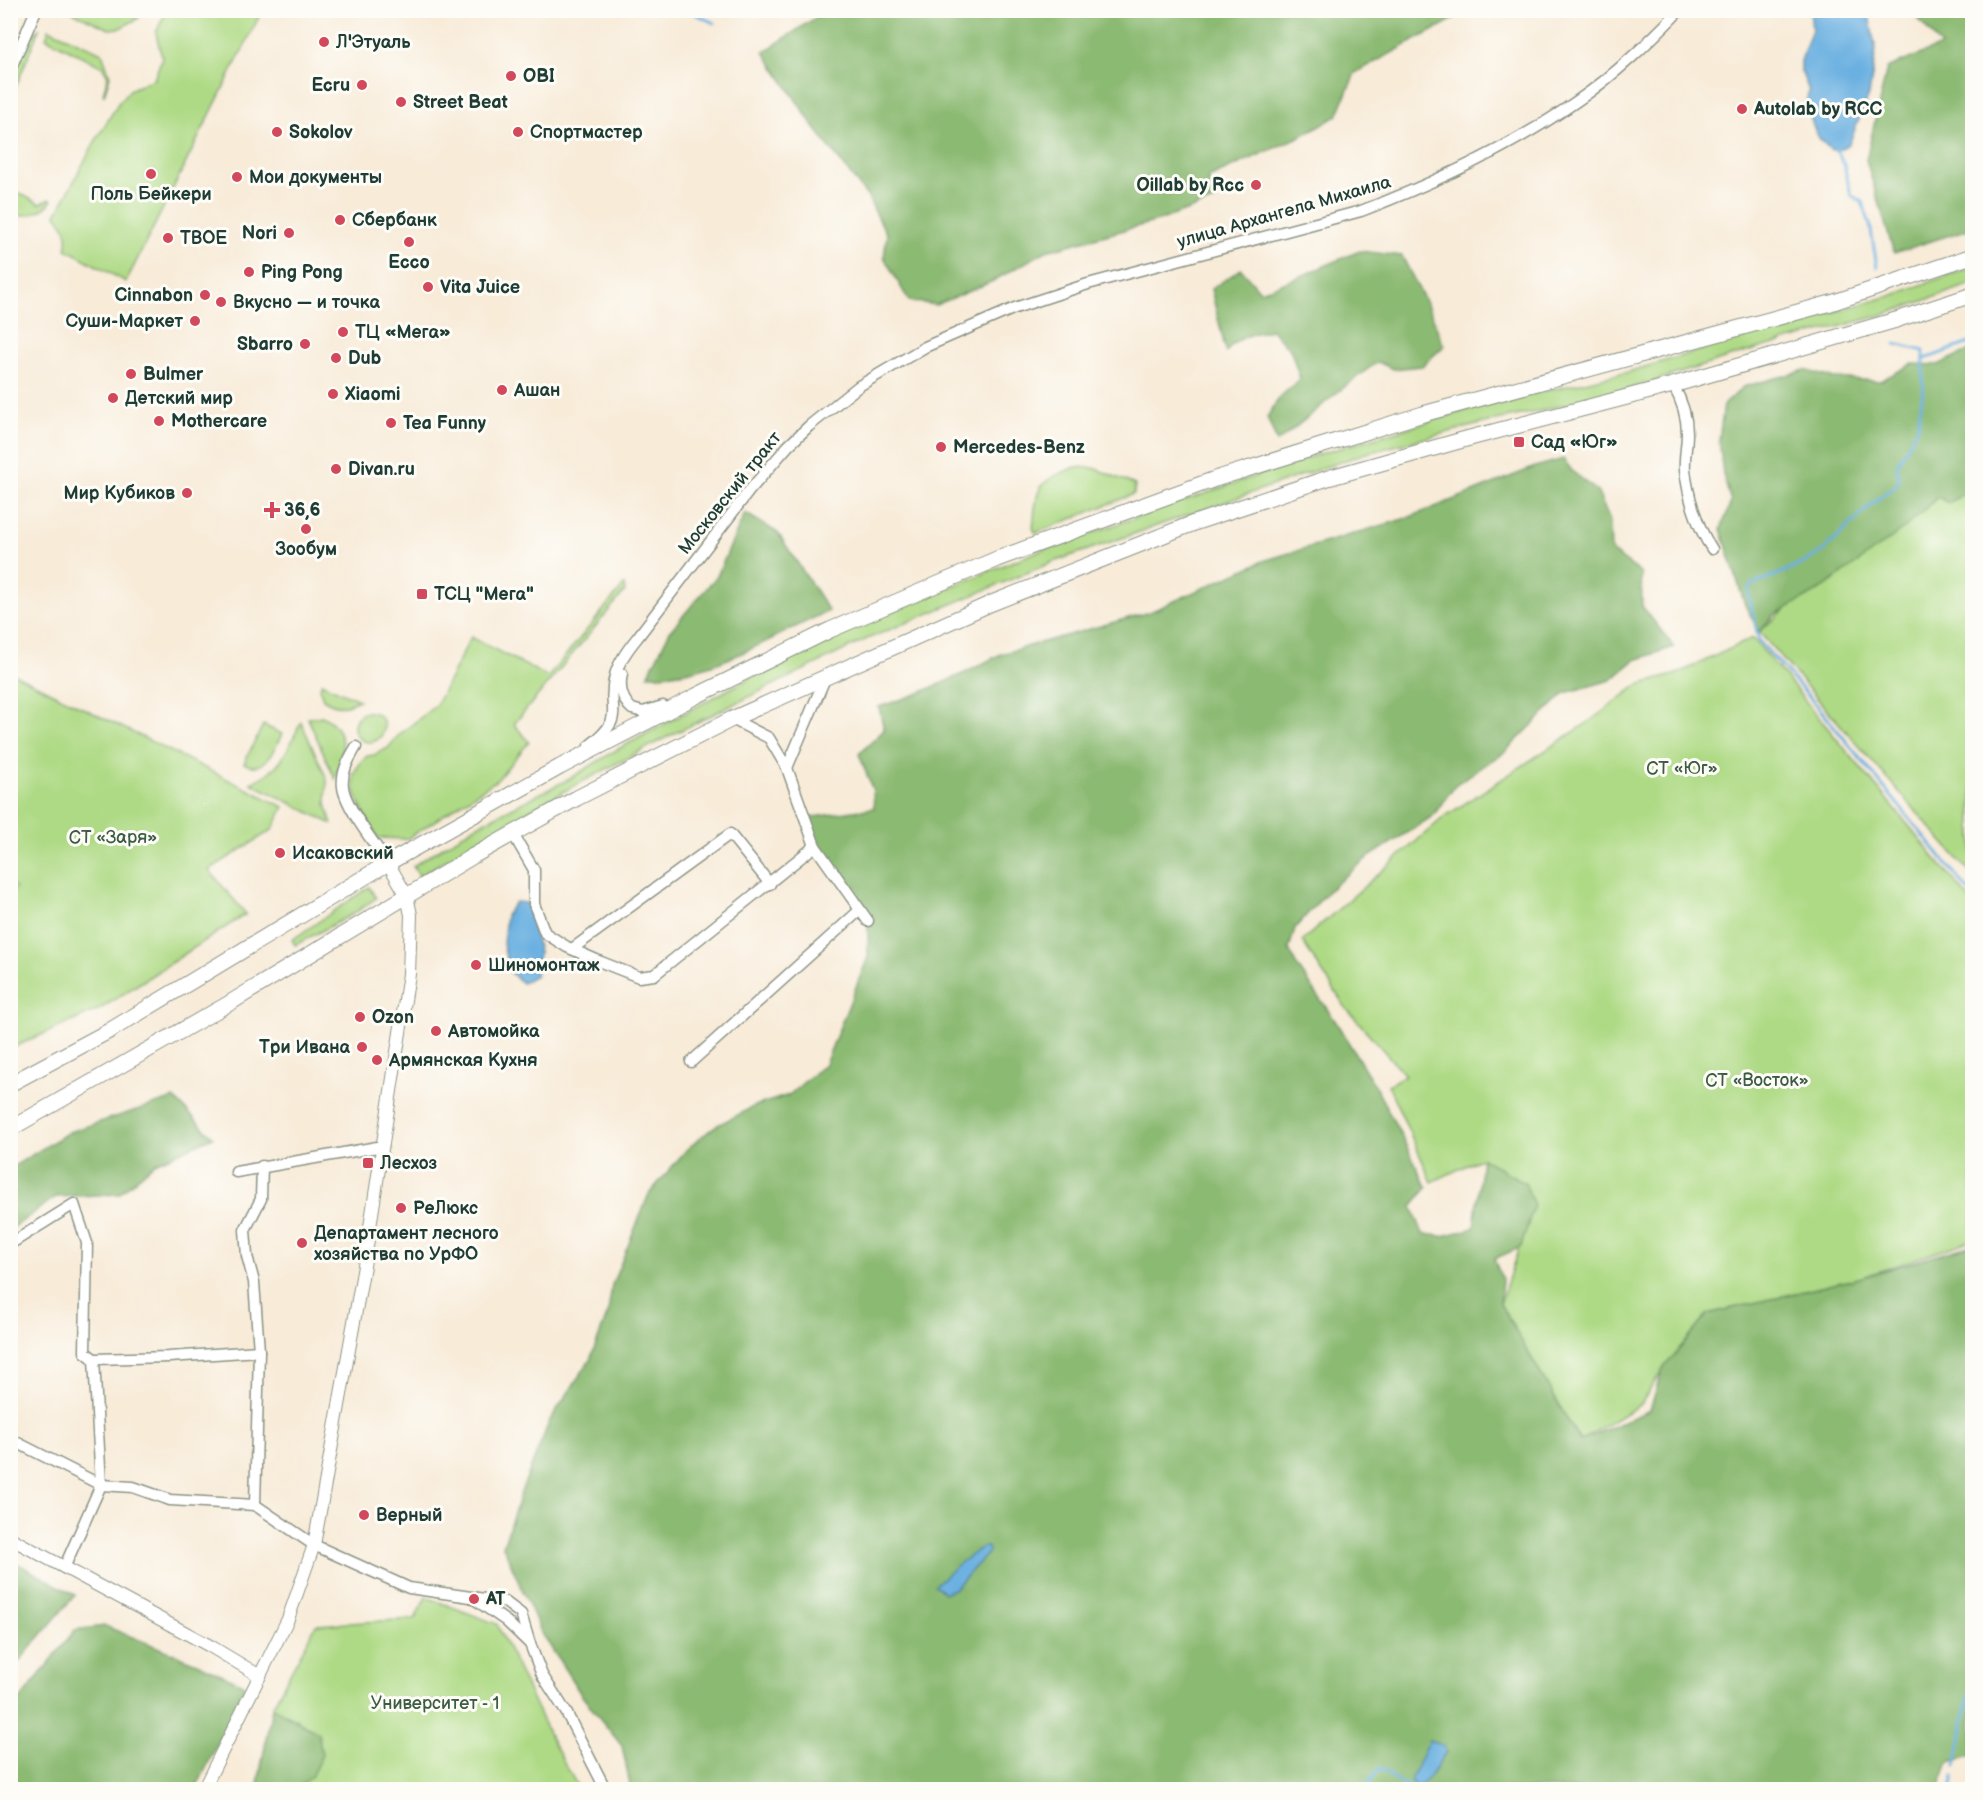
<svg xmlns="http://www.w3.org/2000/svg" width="1983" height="1800" font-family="'Balsamiq Sans',sans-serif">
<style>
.green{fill:#afda85;stroke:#678c5c;stroke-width:1.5}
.forest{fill:#8bba72;stroke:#557c53;stroke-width:1.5}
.water{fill:#6bb0e1;stroke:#45768a;stroke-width:1.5}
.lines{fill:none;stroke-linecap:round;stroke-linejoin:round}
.stream{stroke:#6bb0e1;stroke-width:3}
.minor-casing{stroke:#8c9486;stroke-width:13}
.tertiary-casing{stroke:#8c9486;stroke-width:14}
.primary-casing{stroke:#8c9486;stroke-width:17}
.minor{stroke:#fff;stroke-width:10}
.tertiary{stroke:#fff;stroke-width:12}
.primary{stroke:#fff;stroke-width:15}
.poi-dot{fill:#d1495b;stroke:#fdfcf7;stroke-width:2}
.labels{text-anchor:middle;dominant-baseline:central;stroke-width:6;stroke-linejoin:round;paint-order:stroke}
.poi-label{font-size:18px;font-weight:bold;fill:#1f3d34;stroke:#fdfcf7;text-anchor:start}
.street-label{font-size:18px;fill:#1f3d34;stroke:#fdfcf7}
.park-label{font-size:18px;fill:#3c5c44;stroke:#fdfcf7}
</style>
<rect width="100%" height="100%" fill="#fdfcf7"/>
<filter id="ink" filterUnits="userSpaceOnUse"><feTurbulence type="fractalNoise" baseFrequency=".0167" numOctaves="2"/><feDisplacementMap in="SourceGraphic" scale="12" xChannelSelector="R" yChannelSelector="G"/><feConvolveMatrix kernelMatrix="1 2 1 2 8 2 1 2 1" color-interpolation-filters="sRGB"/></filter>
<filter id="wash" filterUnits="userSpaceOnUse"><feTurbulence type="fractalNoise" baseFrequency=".008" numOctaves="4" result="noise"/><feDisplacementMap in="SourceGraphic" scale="24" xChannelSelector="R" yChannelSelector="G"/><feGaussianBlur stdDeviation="1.35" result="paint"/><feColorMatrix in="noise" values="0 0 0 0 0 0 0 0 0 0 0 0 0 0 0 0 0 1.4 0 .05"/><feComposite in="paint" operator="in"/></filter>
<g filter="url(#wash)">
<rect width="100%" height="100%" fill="#f8ebd8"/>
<g class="green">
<path d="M70 11H122L139 18 120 28 109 29Z"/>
<path d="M256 11 261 13 126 282 66 249C70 235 65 226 56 215L93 145 119 102 131 89 154 79 162 58 156 33 166 11Z"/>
<path d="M39 29 11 99C11 78 21 42 39 29Z"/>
<path d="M49 29 102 53 110 76 104 95 103 94 108 76 103 67 46 38Z"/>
<path d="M11 189 40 204 49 199 52 200C45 212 23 219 11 214Z"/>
<path d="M1972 267V284L1886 314 1753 350 1629 389 1540 411 1496 420 1363 454 1053 562 867 639 671 735 540 804 419 876 413 866 476 826 571 778 618 749 757 674 861 624 1031 554 1316 455 1488 404 1628 372 1688 354 1890 296Z"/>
<path d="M1972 440V875L1759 632 1905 505Z"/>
<path d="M1076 467 1094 468 1135 485 1134 494 1036 533 1033 529C1037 487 1035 482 1076 467Z"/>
<path d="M624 585 625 591 514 724 529 742 497 780 407 839 378 838C369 822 347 790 355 771 358 765 363 760 367 756L374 755 388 748 399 735 436 705 471 637 548 677Z"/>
<path d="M1753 638 1972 902V1240L1859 1278 1708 1314 1662 1370 1641 1404 1580 1441 1500 1304 1533 1205 1482 1158 1432 1182 1388 1085 1405 1075 1346 1008 1302 941 1444 817 1586 724 1638 685 1677 674Z"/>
<path d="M10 672 284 807 272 830 209 870 246 914 100 1009 14 1047 10 1043V894L16 888 10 883Z"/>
<path d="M321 683 359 700C345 707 337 708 323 699L320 690Z"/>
<circle cx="369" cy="727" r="15"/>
<path d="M322 716C349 730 344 754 335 779L308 718Z"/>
<path d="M301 722 327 779 326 804 332 824 251 783C283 768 286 752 301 722Z"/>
<path d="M263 725 282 734C275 748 264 776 244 763Z"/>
<path d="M369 887 376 898 353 914 295 945 292 940Z"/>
<path d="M426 1597 497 1624 550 1737 579 1789H297L310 1777 298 1720 272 1707 316 1625 415 1619Z"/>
</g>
<g class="forest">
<path d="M827 10H1458V11L1454 19 1355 73 1337 116 1299 137 1208 178 1216 200 1158 221 1046 251 991 282 936 305 909 301 884 257 887 235 867 196 814 127 764 52Z"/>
<path d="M1923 10 1972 11V228L1894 253 1866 160 1887 68 1941 46 1917 17Z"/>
<path d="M1360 251 1402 256 1431 313 1444 346 1422 366 1393 369 1378 362C1342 386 1311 416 1277 442L1267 417 1280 397 1300 379 1291 351 1272 330C1255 332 1237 337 1226 352L1211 289 1241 269 1260 291C1295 281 1326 264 1360 251Z"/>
<path d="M1972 349V488L1949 503 1938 497 1902 530 1820 590 1774 615 1759 632 1745 605 1721 529 1731 502 1723 474 1719 439 1724 405 1743 387 1805 370 1833 378 1880 381 1912 364 1938 365Z"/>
<path d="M1563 459 1573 472 1597 491 1610 521 1611 551 1641 573 1642 606 1674 647 1635 660 1611 680 1565 693 1506 751 1455 785 1433 816 1366 859 1329 890 1295 928 1289 949 1296 964 1336 1022 1375 1086 1400 1133 1427 1188 1412 1206 1423 1234 1442 1236 1474 1228 1482 1158 1525 1183 1534 1205 1521 1247 1494 1259 1502 1279 1500 1304 1580 1441 1650 1410 1662 1370 1708 1314 1859 1278 1972 1245V1756L1949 1762 1939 1789H631L622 1746 582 1696 541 1632 503 1546 521 1492 550 1420 590 1360 608 1313 612 1285 649 1194 687 1149 714 1127 755 1106 789 1095 825 1064 868 957V921L815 846 806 818 874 808 873 791 859 754 884 730 879 707 917 694 967 672 1001 654 1150 612 1263 561 1410 517 1535 467Z"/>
<path d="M745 513 778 533 829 611C771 636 713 678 648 675L670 631 717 576Z"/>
<path d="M174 1098 213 1137 155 1163 119 1194 56 1197 11 1229V1168L69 1132Z"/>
<path d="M11 1560 75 1595 11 1671Z"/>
<path d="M105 1626 199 1664 245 1685 196 1789H11V1711L75 1630Z"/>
<path d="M272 1707 318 1733 322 1755 311 1777 297 1789H257Z"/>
</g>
<g class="water">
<path d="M1810 11H1868L1876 50 1869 95 1849 144 1836 151 1830 149 1819 138 1813 126 1806 102 1809 91 1801 71V61L1812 29Z"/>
<path d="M515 902 527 903 539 952 536 975 522 983 509 971 503 944 506 915Z"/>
<path d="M982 1547H988L989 1552 954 1589 944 1593 935 1585 956 1566Z"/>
<path d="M1429 1740 1443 1746 1446 1752C1438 1763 1430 1781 1417 1787L1412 1783 1411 1779Z"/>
</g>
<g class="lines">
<g class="stream">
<path d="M687 10 714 23"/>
<path d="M10 27 18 10"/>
<path d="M1836 147 1844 165 1851 195 1862 202 1870 224 1877 267"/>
<path d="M1895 344 1924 351 1923 390 1918 427 1897 465 1899 482 1870 506 1824 550 1800 565 1752 585 1748 591 1759 641 1819 708 1972 895"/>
<path d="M1925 359 1972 342"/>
<path d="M1956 1766 1972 1681"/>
<path d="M1363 1790 1380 1768 1411 1790"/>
<path d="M1951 1790 1954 1776"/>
</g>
</g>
</g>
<g filter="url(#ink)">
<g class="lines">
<g class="minor-casing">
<g id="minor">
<path d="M10 70 36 10"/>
<path d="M1673 385C1681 399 1687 417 1687 433 1687 446 1684 458 1685 470 1688 496 1697 527 1712 549"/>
<path d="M622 674C619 687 622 700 632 709L643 712 663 706"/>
<path d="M732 719 769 738 787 768 815 846 868 921"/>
<path d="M589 746C629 715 605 712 615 675 619 661 628 649 637 638L749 491 788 446 809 426 859 386 925 347 1015 308 1088 284 1361 211C1437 182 1510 148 1577 101 1615 75 1648 43 1680 10"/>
<path d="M356 747C349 759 341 772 343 787 345 806 376 846 388 863"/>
<path d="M787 768 826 676"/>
<path d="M513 834 534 870V904L545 933 567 947 601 962 639 977 654 975 815 846"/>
<path d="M572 949 730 834 770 884"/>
<path d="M691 1062 860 910"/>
<path d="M236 1172 383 1146"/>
<path d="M10 1244 74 1204 87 1243 85 1352 94 1359 101 1485 64 1568"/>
<path d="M94 1359 169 1357 259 1351"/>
<path d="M10 1439 101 1485 133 1487 170 1500 255 1505 314 1545 409 1588 505 1602 521 1614 530 1644"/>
<path d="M255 1505 259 1351 254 1282 247 1256 245 1230 261 1199 262 1166"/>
<path d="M474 1599 506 1621 530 1644 542 1675 566 1712 606 1790"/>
</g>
</g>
<g class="tertiary-casing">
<g id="tertiary">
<path d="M10 1538 210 1646 260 1676"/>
<path d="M203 1790 288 1619 314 1545 364 1266 409 974 411 915 407 896 388 863"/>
</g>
</g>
<g class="primary-casing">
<g id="primary">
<path d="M10 1084 109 1031 388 863 560 767 696 696 830 630 997 559 1215 479 1423 414 1831 303 1972 256"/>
<path d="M10 1129 228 1004 473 856 577 798 732 719 992 603 1194 523 1328 478 1466 439 1673 385 1896 320 1972 295"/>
</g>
</g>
<use href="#minor" class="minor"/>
<use href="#tertiary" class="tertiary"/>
<use href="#primary" class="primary"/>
</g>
</g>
<g class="poi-dot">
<circle cx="324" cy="42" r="6"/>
<circle cx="511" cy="76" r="6"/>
<circle cx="362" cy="85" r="6"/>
<circle cx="401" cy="102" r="6"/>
<circle cx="1742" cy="109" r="6"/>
<circle cx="277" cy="132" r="6"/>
<circle cx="518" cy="132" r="6"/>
<circle cx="151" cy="174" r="6"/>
<circle cx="237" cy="177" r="6"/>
<circle cx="1256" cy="185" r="6"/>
<circle cx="340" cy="220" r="6"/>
<circle cx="289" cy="233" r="6"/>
<circle cx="168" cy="238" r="6"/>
<circle cx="409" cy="242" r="6"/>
<circle cx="249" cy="272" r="6"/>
<circle cx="428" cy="287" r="6"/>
<circle cx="205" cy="295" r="6"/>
<circle cx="221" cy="302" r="6"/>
<circle cx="195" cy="321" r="6"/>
<circle cx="343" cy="332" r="6"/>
<circle cx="305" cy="344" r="6"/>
<circle cx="336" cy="358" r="6"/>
<circle cx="131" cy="374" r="6"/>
<circle cx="502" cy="390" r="6"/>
<circle cx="333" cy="394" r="6"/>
<circle cx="113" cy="398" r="6"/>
<circle cx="159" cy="421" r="6"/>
<circle cx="391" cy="423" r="6"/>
<rect x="1513" y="436" width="12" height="12" rx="3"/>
<circle cx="941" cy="447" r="6"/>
<circle cx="336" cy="469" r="6"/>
<circle cx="187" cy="493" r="6"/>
<path d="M269 501h6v6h6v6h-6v6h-6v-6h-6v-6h6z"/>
<circle cx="306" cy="529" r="6"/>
<rect x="416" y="588" width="12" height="12" rx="3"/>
<circle cx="280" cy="853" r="6"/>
<circle cx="476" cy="965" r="6"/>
<circle cx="360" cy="1017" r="6"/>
<circle cx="436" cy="1031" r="6"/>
<circle cx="362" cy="1047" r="6"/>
<circle cx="377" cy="1060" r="6"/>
<rect x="362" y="1157" width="12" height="12" rx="3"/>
<circle cx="401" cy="1208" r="6"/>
<circle cx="302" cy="1243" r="6"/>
<circle cx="364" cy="1515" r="6"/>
<circle cx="474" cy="1599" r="6"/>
</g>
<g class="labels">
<g class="poi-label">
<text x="336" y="42">Л'Этуаль</text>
<text x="523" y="76">OBI</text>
<text x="350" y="85" text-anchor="end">Ecru</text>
<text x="413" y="102">Street Beat</text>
<text x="1754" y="109">Autolab by RCC</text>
<text x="289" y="132">Sokolov</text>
<text x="530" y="132">Спортмастер</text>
<text x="249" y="177">Мои документы</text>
<text x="1244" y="185" text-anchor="end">Oillab by Rcc</text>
<text x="151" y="194" text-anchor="middle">Поль Бейкери</text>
<text x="352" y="220">Сбербанк</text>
<text x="277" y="233" text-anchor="end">Nori</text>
<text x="180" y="238">ТВОЕ</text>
<text x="409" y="262" text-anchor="middle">Ecco</text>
<text x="261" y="272">Ping Pong</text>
<text x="440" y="287">Vita Juice</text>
<text x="193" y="295" text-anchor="end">Cinnabon</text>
<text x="233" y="302">Вкусно — и точка</text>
<text x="183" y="321" text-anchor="end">Суши-Маркет</text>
<text x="355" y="332">ТЦ «Мега»</text>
<text x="293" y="344" text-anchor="end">Sbarro</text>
<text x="348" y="358">Dub</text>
<text x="143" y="374">Bulmer</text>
<text x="514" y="390">Ашан</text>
<text x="345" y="394">Xiaomi</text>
<text x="125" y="398">Детский мир</text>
<text x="171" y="421">Mothercare</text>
<text x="403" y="423">Tea Funny</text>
<text x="1531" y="442">Сад «Юг»</text>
<text x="953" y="447">Mercedes-Benz</text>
<text x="348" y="469">Divan.ru</text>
<text x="175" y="493" text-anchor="end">Мир Кубиков</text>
<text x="284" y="510">36,6</text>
<text x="306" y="549" text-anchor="middle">Зообум</text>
<text x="434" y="594">ТСЦ "Мега"</text>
<text x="292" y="853">Исаковский</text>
<text x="488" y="965">Шиномонтаж</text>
<text x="372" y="1017">Ozon</text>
<text x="448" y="1031">Автомойка</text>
<text x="350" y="1047" text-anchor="end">Три Ивана</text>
<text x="389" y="1060">Армянская Кухня</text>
<text x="380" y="1163">Лесхоз</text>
<text x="413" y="1208">РеЛюкс</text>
<text x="314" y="1233">Департамент лесного<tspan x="314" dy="21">хозяйства по УрФО</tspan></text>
<text x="376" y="1515">Верный</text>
<text x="486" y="1599">AT</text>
</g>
<g class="street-label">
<text transform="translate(1284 212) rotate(-16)">улица Архангела Михаила</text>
<text transform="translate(730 493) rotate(-51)">Московский тракт</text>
</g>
<g class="park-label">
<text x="1682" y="768">СТ «Юг»</text>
<text x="113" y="837">СТ «Заря»</text>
<text x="1757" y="1080">СТ «Восток»</text>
<text x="435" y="1703">Университет - 1</text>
</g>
</g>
<rect width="1983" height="1800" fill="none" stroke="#fdfcf7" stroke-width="36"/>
</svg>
